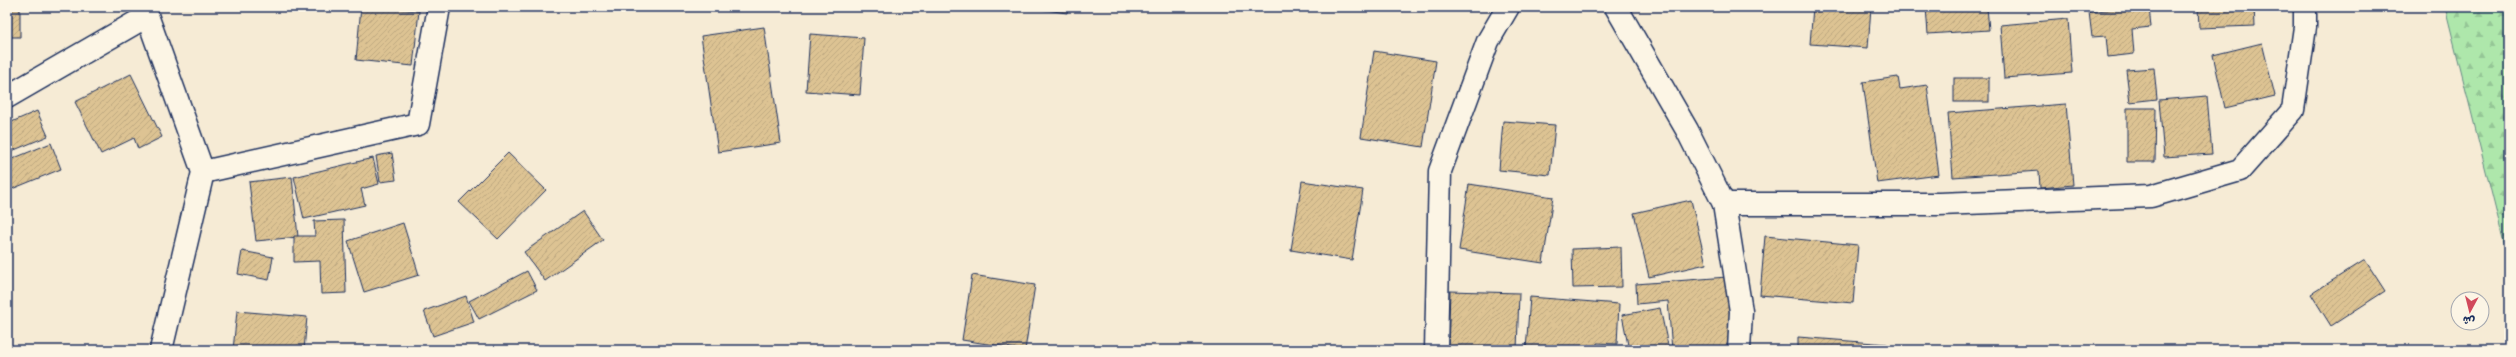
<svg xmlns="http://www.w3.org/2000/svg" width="2516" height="357" font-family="'Playpen Sans','Playpen Sans Arabic',sans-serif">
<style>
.forest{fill:url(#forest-firs);stroke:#648b84}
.building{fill:url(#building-hatch);stroke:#1b2f5e}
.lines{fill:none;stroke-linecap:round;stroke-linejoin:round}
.minor-casing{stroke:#1b2f5e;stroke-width:25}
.minor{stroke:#fcf5e5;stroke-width:22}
</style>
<defs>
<pattern id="forest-firs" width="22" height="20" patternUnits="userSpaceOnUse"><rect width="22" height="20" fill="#aee7ab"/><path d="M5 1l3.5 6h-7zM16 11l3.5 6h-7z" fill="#95c696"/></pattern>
<pattern id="building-hatch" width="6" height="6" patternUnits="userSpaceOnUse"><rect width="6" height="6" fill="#ddc393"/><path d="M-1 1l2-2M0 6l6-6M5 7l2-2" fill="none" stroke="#bda881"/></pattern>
</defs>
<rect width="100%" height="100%" fill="#f6ebd5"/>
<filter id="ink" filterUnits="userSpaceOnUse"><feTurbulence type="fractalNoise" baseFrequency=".025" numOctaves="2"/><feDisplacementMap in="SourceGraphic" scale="8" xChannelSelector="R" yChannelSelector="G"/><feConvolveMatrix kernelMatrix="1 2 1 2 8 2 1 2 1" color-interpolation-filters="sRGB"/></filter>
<g filter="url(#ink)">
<path class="forest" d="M2445 7H2509V237L2505 247Z"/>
<g class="building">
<rect x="7" y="7" width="13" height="30"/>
<path d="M361 7 419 11 413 66 356 60Z"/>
<path d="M1025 7H1068L1067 13Z"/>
<path d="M1813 7H1871L1868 48 1810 44Z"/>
<path d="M1926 7H1987L1989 30 1928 34Z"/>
<path d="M2131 7H2149L2151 27 2132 29 2134 54 2108 57 2106 36 2092 37 2089 12Z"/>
<path d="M2198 7H2254L2255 26 2199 28Z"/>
<path d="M2068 19 2072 73 2004 78 2000 25Z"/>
<path d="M764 27 781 143 718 152 701 36Z"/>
<path d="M810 34 864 38 860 95 806 91Z"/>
<path d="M2262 43 2275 96 2225 108 2213 55Z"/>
<path d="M1374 51 1436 61 1423 147 1361 137Z"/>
<path d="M2154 68 2157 99 2130 102 2126 70Z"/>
<path d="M131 74 162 137 138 149 134 138 101 154 75 102Z"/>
<path d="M1898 77 1900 89 1927 85 1939 175 1877 183 1863 82Z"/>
<rect x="1954" y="78" width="35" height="24"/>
<path d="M2207 96 2212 154 2164 157 2159 100Z"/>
<path d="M2066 104 2073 185 2040 188 2039 171 1953 177 1948 113Z"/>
<path d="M2127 108H2156L2155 162H2127Z"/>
<path d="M37 111 48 136 7 153V124Z"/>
<path d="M1503 121 1555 125 1550 175 1499 170Z"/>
<path d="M51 143 61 169 7 191V161Z"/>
<path d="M392 153 396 180 380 182 376 156Z"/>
<path d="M508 153 546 190 498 239 459 202Z"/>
<path d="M373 158 379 184 361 189 365 205 304 219 294 177Z"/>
<path d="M292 177 298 237 256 241 249 182Z"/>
<path d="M1302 181 1363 190 1352 260 1291 250Z"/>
<path d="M1469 184 1553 197 1543 263 1459 250Z"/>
<path d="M1691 200 1706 264 1649 277 1634 213Z"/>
<path d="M583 211 603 240 545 281 524 252Z"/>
<path d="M344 220 346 293 321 294 320 261 294 262V236H315L314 221Z"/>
<path d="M403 223 419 275 364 292 348 241Z"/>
<path d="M1765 236 1858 245 1853 303 1760 295Z"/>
<path d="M1621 247 1622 287 1573 288 1572 249Z"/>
<path d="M242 251 273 257 269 280 238 274Z"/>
<path d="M2365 260 2385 291 2331 326 2311 294Z"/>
<path d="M527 271 537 290 479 319 469 301Z"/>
<path d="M972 275 1035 285 1025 350 962 340Z"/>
<path d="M1727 277 1733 350H1672L1668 301 1637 304 1636 284Z"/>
<path d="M1450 291 1519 293 1517 350H1448Z"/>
<path d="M466 296 474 322 433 336 424 311Z"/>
<path d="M1530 297 1619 304 1617 344 1597 343V350H1526Z"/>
<path d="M1660 308 1669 350H1629L1622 315Z"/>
<path d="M237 311 307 317 304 350H233Z"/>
<path d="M1798 337 1887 344V350H1798Z"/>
<path d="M1779 346 1797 347V350H1779Z"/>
</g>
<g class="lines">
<g class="minor-casing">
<g id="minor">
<path d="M144 7 203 172 161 350"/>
<path d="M1616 7 1687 130 1724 204 1741 311 1739 350"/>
<path d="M7 97 147 16"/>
<path d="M203 172 418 124 439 7"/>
<path d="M1724 204H1939L2151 196 2240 170 2293 110 2305 27V7"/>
<path d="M1436 350 1440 171 1488 41 1508 7"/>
</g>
</g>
<use href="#minor" class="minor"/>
</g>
</g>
<rect width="2516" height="357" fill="none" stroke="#fcf5e5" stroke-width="24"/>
<rect x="12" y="12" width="2492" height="333" fill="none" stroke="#1b2f5e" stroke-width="1.5" filter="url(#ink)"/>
<g transform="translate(2470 311) rotate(187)"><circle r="19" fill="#fcf5e5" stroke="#a2a6af"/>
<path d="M0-3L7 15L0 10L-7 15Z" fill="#d1495b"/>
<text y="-6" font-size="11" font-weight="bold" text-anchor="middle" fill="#1b2f5e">ش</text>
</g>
</svg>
